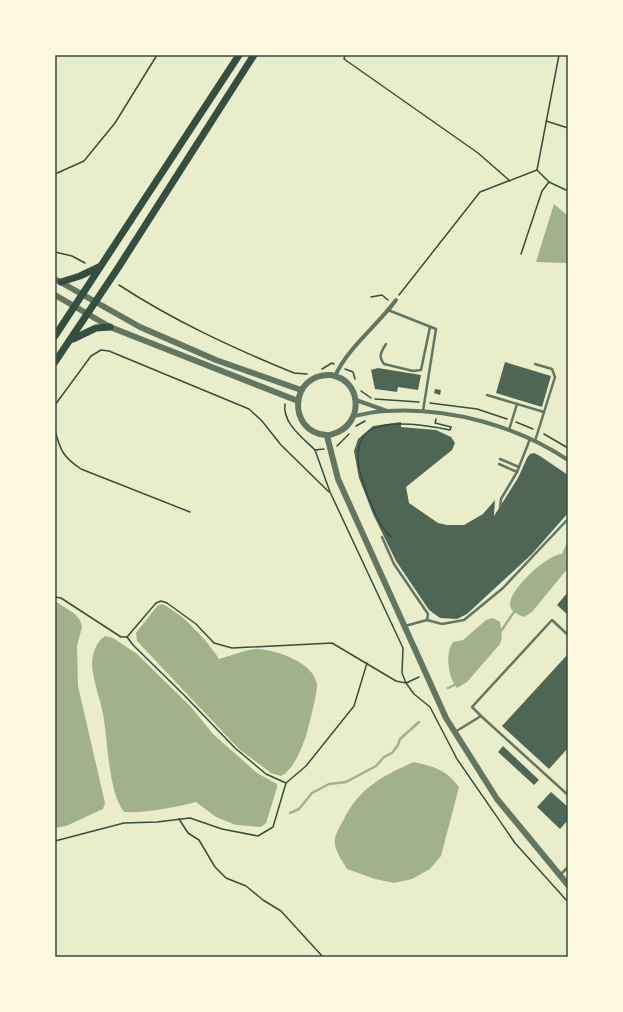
<svg xmlns="http://www.w3.org/2000/svg" width="623" height="1012" font-family="'Public Sans',sans-serif">
<style>
.water{fill:#a3b18a}
.lines{fill:none;stroke-linecap:round;stroke-linejoin:round}
.stream{stroke:#a3b18a;stroke-width:2.5}
.building{fill:#4f6655}
.path{stroke:#344e41;stroke-width:1.5}
.service{stroke:#617663;stroke-width:2.5}
.minor{stroke:#617663;stroke-width:4}
.tertiary{stroke:#617663;stroke-width:6}
.secondary{stroke:#344e41;stroke-width:7}
.neatline{fill:none;stroke:#344e41;stroke-width:1.5}
</style>
<rect width="100%" height="100%" fill="#e9edc9"/>
<g class="water">
<path d="M554 204 568 216V263L536 262Z"/>
<path d="M568 540V568L532 612 524 617C518 615 509 611 510 603 512 587 548 554 562 554Z"/>
<path d="M55 601 75 614 80 620 82 627 77 646 78 686 105 803 103 809 66 826 55 828Z"/>
<path d="M162 604C183 614 207 640 219 659 231 656 246 649 258 649 277 650 315 663 317 685 317 695 309 725 306 736 301 750 294 769 281 776L271 773 239 749 137 641 136 633 157 606Z"/>
<path d="M493 618 500 622 502 638 500 644 467 682 457 688C448 678 445 652 453 642L463 640 486 620Z"/>
<path d="M105 636 113 638 137 654 191 707 213 734 257 773 277 784V788L266 823 261 827 236 825 216 817 196 802C171 808 149 813 124 812 108 791 108 741 103 714 100 698 93 681 92 665 92 654 96 642 105 636Z"/>
<path d="M414 762C434 767 446 769 459 787L441 856 430 869 412 879 394 883 375 879 347 869C342 860 333 849 335 838 336 833 340 826 343 821 359 788 382 776 414 762Z"/>
</g>
<g class="lines">
<g class="stream">
<path d="M501 631 514 612"/>
<path d="M448 688 454 685"/>
<path d="M290 813 299 809 312 793 329 784 346 782 376 766 384 757 392 753 398 745 400 739 419 722"/>
</g>
</g>
<g class="building">
<path d="M505 362 551 376 542 407 496 393Z"/>
<path d="M378 368 421 375 418 390 398 387 397 392 375 389 371 370Z"/>
<path d="M435 389 441 390 440 395 434 393Z"/>
<path d="M401 422V427L436 430 451 437 455 443 452 450 406 487 409 503 438 523 447 525H464L483 514 495 500 494 516 518 478 527 458 530 454 534 453 540 456 568 475V513L532 554 467 614 457 619 440 618 429 610 396 561 373 514 359 478 354 451 358 439 373 426Z"/>
<path d="M568 592V615L557 605Z"/>
<path d="M568 654V748L549 769 502 726Z"/>
<path d="M503 746 539 780 534 785 498 752Z"/>
<path d="M551 792 568 807V820L560 829 537 807Z"/>
</g>
<g class="lines">
<g class="path">
<path d="M345 55 344 59 478 153 510 181"/>
<path d="M546 121 568 128"/>
<path d="M537 170 549 182 568 191"/>
<path d="M55 174 84 161 115 123 157 55"/>
<path d="M55 252 72 256 85 263"/>
<path d="M521 254 542 191 549 182"/>
<path d="M119 285C174 321 233 348 294 373L307 374"/>
<path d="M399 295 480 192 537 170 559 55"/>
<path d="M371 297 382 295 388 300"/>
<path d="M322 369 332 363 334 364"/>
<path d="M345 369 353 372 355 379"/>
<path d="M361 391 371 398"/>
<path d="M375 399 419 402"/>
<path d="M430 403 477 409 507 419"/>
<path d="M285 404C282 423 303 438 315 450L324 449"/>
<path d="M55 405 91 356 101 350 109 351 249 409 262 421 281 445 329 492"/>
<path d="M436 419 435 423 451 427"/>
<path d="M516 422 533 429"/>
<path d="M356 426 365 421"/>
<path d="M55 430C60 450 63 457 81 469L190 512"/>
<path d="M544 434 568 448"/>
<path d="M337 446 349 434"/>
<path d="M315 450 330 492 403 648 402 673 406 683 414 694 430 707 457 759 515 843 568 902"/>
<path d="M391 537C378 525 371 505 365 488 337 413 398 420 450 430L451 427"/>
<path d="M55 597 61 598 121 637H127L156 603 161 601 167 603 196 624 214 643 232 648 332 643 396 681 406 683 419 677"/>
<path d="M127 637 133 645 184 695 235 748 266 774 286 783"/>
<path d="M179 819 188 833 199 840 215 867 226 878 246 886 263 900 281 911 323 957"/>
<path d="M55 841 124 823 157 822 190 818 222 829 258 836 273 827 286 783 306 766 354 706 367 663"/>
</g>
<g class="service">
<path d="M388 310 436 329 423 411"/>
<path d="M386 344C381 352 378 356 384 364L413 371 421 370 430 327"/>
<path d="M535 364 552 369 555 377 535 441"/>
<path d="M487 395 544 412"/>
<path d="M509 430 517 404"/>
<path d="M500 459 519 467"/>
<path d="M499 464 517 472"/>
<path d="M500 508 501 499 517 472 530 439"/>
<path d="M382 537 394 564 428 614 427 620"/>
<path d="M405 626 427 620 442 624 464 620 503 588 568 519"/>
<path d="M481 716 472 707 552 620 568 635"/>
<path d="M455 732 481 716 568 795"/>
<path d="M560 875 568 867"/>
</g>
<g class="minor">
<path d="M335 376C349 346 377 326 396 300"/>
<path d="M356 400 387 411"/>
<path d="M354 416C365 414 376 411 387 411 449 407 517 426 568 460"/>
</g>
<g class="tertiary">
<path d="M55 279 140 327 216 360 301 390"/>
<path d="M55 295 110 327 298 401"/>
<path d="M331 375C361 380 364 420 338 432 335 433 330 436 326 435 287 432 289 373 331 375Z"/>
<path d="M327 436 338 479 446 718 497 799 568 885"/>
</g>
<g class="secondary">
<path d="M61 282 80 276 99 267"/>
<path d="M55 336 239 55"/>
<path d="M73 339 96 328 110 327"/>
<path d="M55 362 118 268 254 55"/>
</g>
</g>
<rect width="623" height="1012" fill="none" stroke="#fefae0" stroke-width="112"/>
<rect x="56" y="56" width="511" height="900" class="neatline"/>
</svg>
